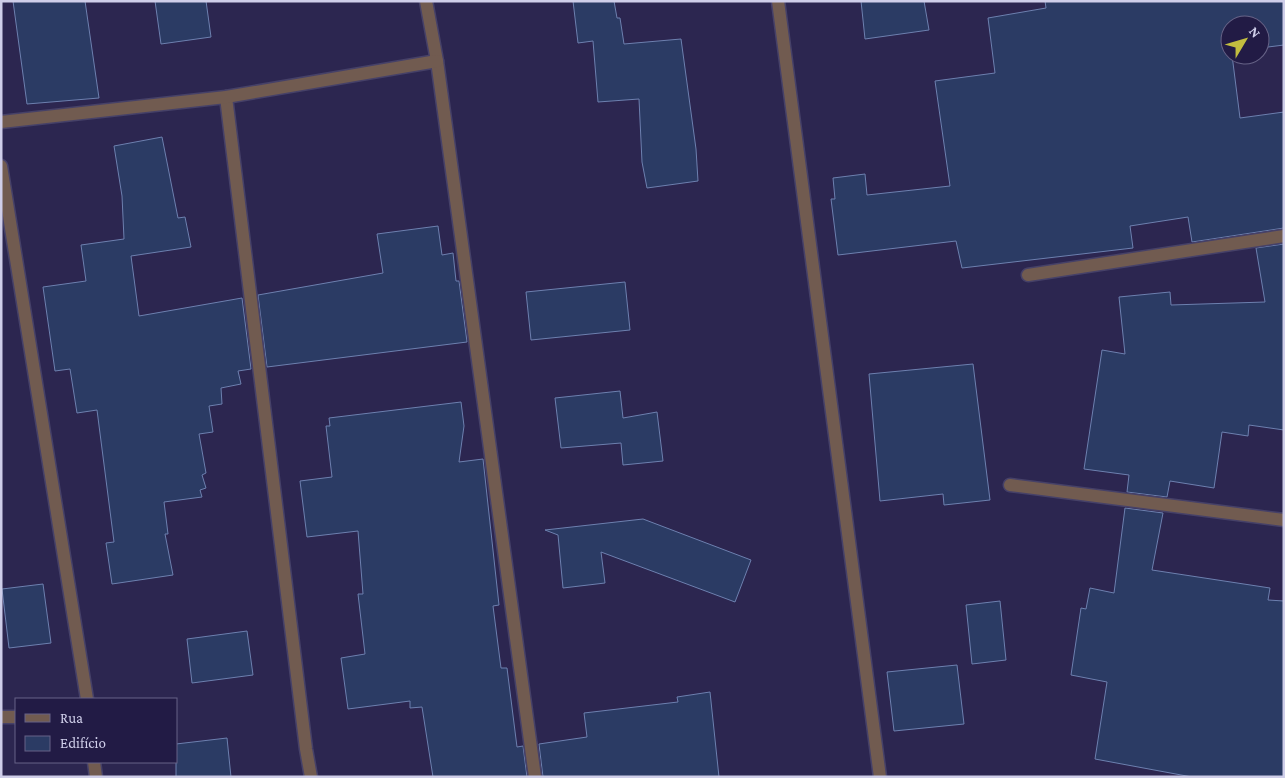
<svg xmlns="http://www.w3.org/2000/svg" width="1285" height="778" font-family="'Crimson Pro',serif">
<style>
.building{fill:#2b3b64;stroke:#6d80af}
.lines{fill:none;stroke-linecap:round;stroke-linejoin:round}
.street-casing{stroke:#464168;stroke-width:15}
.street{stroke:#715b50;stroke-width:12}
</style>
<rect width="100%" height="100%" fill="#2c2650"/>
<g class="building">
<path d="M13 1H85L99 98 27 104Z"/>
<path d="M155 1H206L211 37 161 44Z"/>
<path d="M573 1H614L617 18H620L624 44 681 39 696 149 698 181 647 188 642 162 639 99 598 102 593 41 578 43Z"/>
<path d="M861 1H924L929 30 865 39Z"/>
<path d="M1045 1H1284V45L1260 48V25H1230V55H1232L1240 118 1284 112V228L1192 242 1188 217 1130 226 1133 248 962 268 956 241 838 255 831 199H835L833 178 865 174 867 195 950 186 935 81 995 73 988 18 1046 8Z"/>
<path d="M162 137 178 218 185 217 191 247 131 256 139 316 242 298 251 369 238 371 241 384 221 388 222 404 209 406 213 432 199 434 206 473 202 475 206 488 200 490 202 497 164 502 168 534H165L173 575 112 584 106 543 114 542 97 410 77 413 70 369 55 371 43 287 86 281 81 245 124 239 122 196 114 146Z"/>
<path d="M438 226 442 255 453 253 456 281H459L467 342 267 367 258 295 383 273 377 234Z"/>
<path d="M1284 244V430L1249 425 1248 436 1222 432 1214 488 1170 481 1167 497 1127 492 1129 475 1084 469 1102 350 1125 354 1119 297 1170 292 1171 305 1265 302 1256 248Z"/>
<path d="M625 282 630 330 531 340 526 292Z"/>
<path d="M973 364 990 500 944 505 943 494 880 501 869 374Z"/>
<path d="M620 391 623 418 657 412 663 461 623 465 621 443 561 448 555 398Z"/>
<path d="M461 402 464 426 459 462 483 459 499 605 493 606 501 668H507L517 747 523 746 527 777H433L422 707 410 708V701L348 709 341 658 365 654 358 594H363L358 531 307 537 300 481 332 477 326 426H330L329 418Z"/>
<path d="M1125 508 1163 513 1152 570 1270 588 1268 600 1284 601V777H1192L1095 759 1107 682 1071 675 1081 608 1086 609 1090 588 1114 593Z"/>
<path d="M643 519 751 560 735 602 601 552 605 583 563 588 558 535 545 530Z"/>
<path d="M43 584 51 643 9 648 2 589Z"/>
<path d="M1000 601 1006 660 972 664 966 605Z"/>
<path d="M247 631 253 675 192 683 187 639Z"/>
<path d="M957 665 964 724 894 731 887 672Z"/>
<path d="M710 692 719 777H543L539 744 587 737 584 713 678 702 677 697Z"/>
<path d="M227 738 231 777H176V744Z"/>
</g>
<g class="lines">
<g class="street-casing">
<g id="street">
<path d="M426 1 437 61 535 777"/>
<path d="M778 1 880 777"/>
<path d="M226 97 306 749 311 777"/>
<path d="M1 122 226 97 437 61"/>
<path d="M1 166 87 699"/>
<path d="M1028 275 1284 236"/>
<path d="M1010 485 1284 520"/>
<path d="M1 717H16"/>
<path d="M94 762 96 777"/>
</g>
</g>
<use href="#street" class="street"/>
</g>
<rect width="1285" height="778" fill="none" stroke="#cfcee9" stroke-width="5"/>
<rect x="15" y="698" width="162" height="65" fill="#221b45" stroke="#676387"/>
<rect x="25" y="714" width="25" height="8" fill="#715b50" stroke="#676387"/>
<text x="60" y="723" font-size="15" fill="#cfcee9">Rua</text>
<rect x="25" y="736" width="25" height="15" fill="#2b3b64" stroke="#676387"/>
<text x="60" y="748" font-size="15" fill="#cfcee9">Edifício</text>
<g transform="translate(1245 40) rotate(52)"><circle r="24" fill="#221b45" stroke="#676387"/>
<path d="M0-4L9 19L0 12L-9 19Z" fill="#c2bd3f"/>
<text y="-8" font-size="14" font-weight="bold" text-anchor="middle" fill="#cfcee9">N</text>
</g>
</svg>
